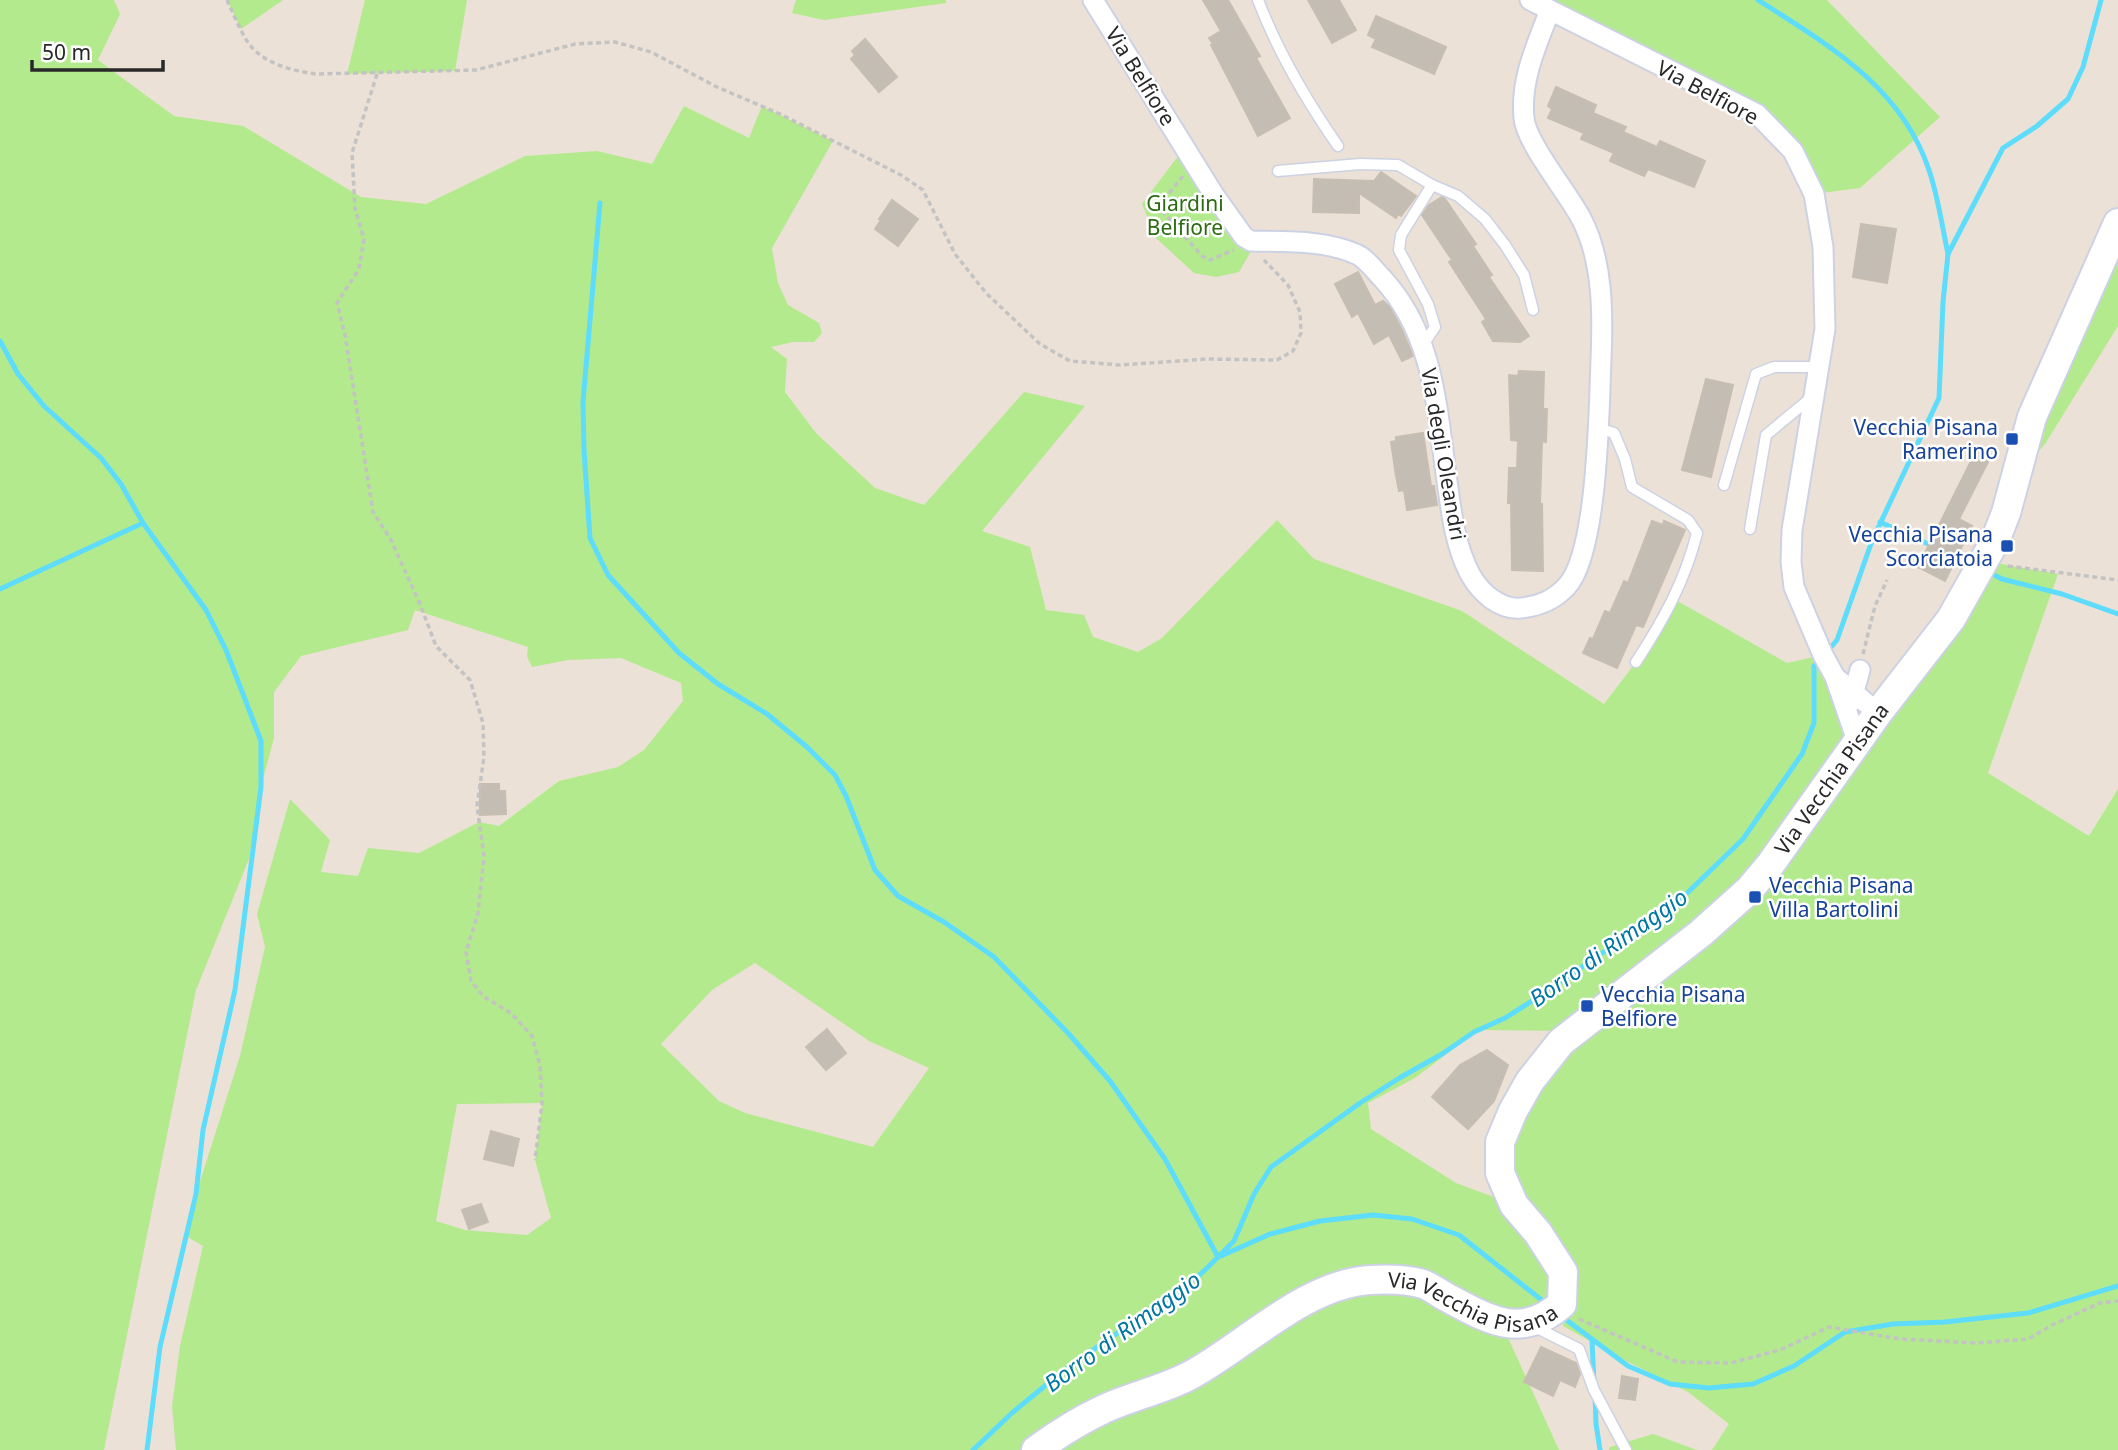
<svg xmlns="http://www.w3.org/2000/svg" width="2118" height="1450" font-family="'Noto Sans',sans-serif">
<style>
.green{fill:#b3ea8d;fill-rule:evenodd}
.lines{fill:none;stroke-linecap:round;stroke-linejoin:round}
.stream{stroke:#5dddfb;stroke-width:5}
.building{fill:#c3bdb4;stroke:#c7beb1;stroke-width:2}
.service-casing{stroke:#ccd2e3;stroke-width:13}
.minor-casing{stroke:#ccd2e3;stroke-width:23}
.secondary-casing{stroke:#ccd2e3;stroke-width:32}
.path{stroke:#c3c3c3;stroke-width:3.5;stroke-dasharray:5 3.5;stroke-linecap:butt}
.service{stroke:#fff;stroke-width:10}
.minor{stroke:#fff;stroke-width:19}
.secondary{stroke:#fff;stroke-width:28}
.transit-dot{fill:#1a4fb4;stroke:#fff;stroke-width:2.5}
.labels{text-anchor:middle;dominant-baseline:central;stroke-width:5;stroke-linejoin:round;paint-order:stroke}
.street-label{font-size:21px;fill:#282828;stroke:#fff}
.park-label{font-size:21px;fill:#2b6b11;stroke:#fff}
.transit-label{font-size:21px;fill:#164399;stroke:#fff;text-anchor:end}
.water-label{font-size:23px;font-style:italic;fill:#0077a3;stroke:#fff}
</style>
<rect width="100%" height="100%" fill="#ece1d7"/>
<g class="green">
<path d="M0 0H114L120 14 98 60 174 116 243 126 361 197 426 204 525 156 597 151 652 164 684 106 749 138 762 106 833 141 772 248 778 283 788 305 819 323 822 333 814 342H793L771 347 787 359 785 392 816 433 875 488 924 505 1024 392 1085 406 982 531 1030 547 1046 610 1084 615 1093 637 1138 652 1162 638 1277 520 1314 559 1462 611 1604 704 1636 662 1674 599 1787 663 1823 655 1857 740 1985 561 2058 574 1988 773 2089 836 2118 789V1450H1712L1729 1424 1688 1392 1622 1359 1563 1326 1562 1305 1501 1322 1559 1450H176L172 1406 180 1346 203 1246 186 1236 196 1194 240 1056 265 947 257 914 290 799 330 840 321 872 358 876 368 848 419 853 479 822 499 826 559 781 618 767 644 750 683 701 681 683 621 658 568 660 532 667 527 656 528 647 415 610 408 630 301 656 274 692V738L261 787 249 859 196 990 104 1450H0ZM755 963 869 1041 929 1068 873 1147 745 1113 719 1101 661 1044 712 990ZM1478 1030 1572 1031 1500 1142 1513 1204 1456 1183 1371 1129 1368 1103 1415 1078ZM542 1103 535 1160 551 1218 527 1235 465 1230 436 1221 457 1104Z"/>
<path d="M227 0H283L241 29Z"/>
<path d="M365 0H467L455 71 347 74Z"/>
<path d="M796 0H946V3L824 20 792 13Z"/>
<path d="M1530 0H1827L1940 117 1860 188 1814 194 1757 114Z"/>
<path d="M1185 147 1244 237 1251 251 1239 272 1216 277 1194 273 1156 238 1142 204Z"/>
<path d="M2118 223V326L2045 444 2014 480Z"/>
<path d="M1653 1434 1697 1450H1609L1610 1447Z"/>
</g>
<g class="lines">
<g class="stream">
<path d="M1758 0C1828 45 1901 86 1929 170 1938 196 1942 226 1948 254"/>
<path d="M600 203 583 402 584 450 590 538 608 575 679 653 718 684 767 714 807 747 835 775 846 796 875 870 898 896 944 922 994 957 1068 1033 1110 1081 1165 1159 1218 1257"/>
<path d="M0 341 18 374 44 406 101 458 121 484 143 523 206 610 226 650 261 741V787L235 990 203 1130 196 1194 160 1347 147 1450"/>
<path d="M1880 522 1935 547"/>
<path d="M1950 555 1973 565"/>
<path d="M1988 572 2002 579 2062 594 2118 614"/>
<path d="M0 589 143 523"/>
<path d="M1827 652 1837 640 1872 541 1939 398 1943 302 1948 254 2003 148 2037 126 2068 99 2083 67 2101 0"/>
<path d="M1221 1256 1270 1234 1320 1221 1373 1215 1412 1219 1459 1235 1548 1305"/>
<path d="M1561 1316 1628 1366 1670 1384 1709 1388 1753 1384 1794 1366 1845 1332 1893 1324 1945 1322 2028 1313 2118 1286"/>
<path d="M1592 1340 1594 1383"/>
<path d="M1595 1396 1596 1424 1600 1450"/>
<path d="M973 1450 1013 1412 1062 1372 1114 1335 1167 1304 1206 1269 1234 1241 1254 1194 1271 1167 1360 1103 1401 1077 1442 1054 1474 1032 1505 1018 1540 996 1682 898 1743 839 1802 754 1814 723V666L1821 659"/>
</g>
</g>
<g class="building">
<path d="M1203 0H1228L1260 56 1256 58 1290 118 1258 136 1211 45 1213 44 1209 38 1221 31Z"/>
<path d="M1308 0H1339L1356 30 1332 43Z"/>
<path d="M1376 16 1446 47 1434 74 1372 47 1376 39 1368 35Z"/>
<path d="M865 39 897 77 879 92 851 59 855 55 852 51Z"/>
<path d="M1556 87 1596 105 1593 113 1626 127 1623 132 1657 147 1660 141 1705 161 1694 187 1648 169 1644 176 1610 161 1614 153 1581 139 1584 133 1548 118 1552 109 1548 106Z"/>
<path d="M1381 172 1416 196 1401 216 1398 214 1396 218 1359 193V213L1313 212 1314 179 1374 181Z"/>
<path d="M1442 197 1445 199 1476 244 1473 246 1492 275 1489 277 1529 336 1520 342 1493 341 1482 322 1486 319 1449 262 1452 260 1422 215 1429 205Z"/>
<path d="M892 200 918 219 898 246 875 229 881 220 879 219Z"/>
<path d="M1861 224 1896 229 1887 283 1853 277Z"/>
<path d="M1358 272 1375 305 1383 301 1390 307 1402 330 1413 356 1402 361 1389 335 1374 344 1358 313 1352 317 1335 284Z"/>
<path d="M1519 371 1544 372 1543 409H1547L1546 442 1542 441 1540 504H1542L1543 571 1512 570 1511 503H1508L1509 468H1517L1518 441 1511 440 1509 375 1518 376Z"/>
<path d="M1706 379 1733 385 1711 477 1682 470Z"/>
<path d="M1423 433 1431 486H1434L1437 505 1407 510 1404 490 1399 491 1396 476 1391 442 1396 441V437Z"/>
<path d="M1976 451 1990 458 1959 519 1972 526 1945 581 1918 567Z"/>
<path d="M1652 521 1663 525 1664 521 1685 530 1643 627 1636 625 1617 668 1583 653 1590 638 1593 639 1605 611 1610 613 1624 581 1628 583Z"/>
<path d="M480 784H499V791H505L506 814 480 815Z"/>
<path d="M827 1029 846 1053 826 1070 806 1047Z"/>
<path d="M1487 1050 1508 1065 1494 1101 1468 1129 1432 1097 1460 1065Z"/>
<path d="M491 1131 519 1139 513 1166 484 1159Z"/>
<path d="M481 1204 488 1222 469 1229 462 1210Z"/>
<path d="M1541 1347 1576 1363 1580 1374 1575 1387 1560 1380 1553 1396 1524 1382Z"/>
<path d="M1622 1376 1638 1379 1635 1400 1619 1398Z"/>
</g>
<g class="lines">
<g class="service-casing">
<g id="service">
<path d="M1258 0C1278 52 1306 100 1338 146"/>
<path d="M1278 171 1360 164 1398 165 1432 185"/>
<path d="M1423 345 1435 327 1428 304 1399 250 1401 235 1432 185 1458 196 1485 219 1505 245 1524 275 1533 310"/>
<path d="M1598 428 1614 433 1625 459 1632 487 1688 520 1697 533C1685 581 1663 621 1636 662"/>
<path d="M1724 485 1756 374 1774 367H1819"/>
<path d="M1750 529 1766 435 1812 397"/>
<path d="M1533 1326 1579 1349 1594 1390 1626 1450"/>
</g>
</g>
<g class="minor-casing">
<g id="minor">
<path d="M1093 0 1214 195 1244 237 1251 241C1286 242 1324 240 1356 254 1366 258 1374 270 1382 278 1436 336 1437 414 1448 488 1452 518 1456 547 1470 574 1480 592 1499 610 1521 608 1540 606 1554 600 1567 586 1598 552 1599 408 1601 360 1603 314 1603 261 1582 220 1569 194 1526 143 1524 118 1520 80 1537 44 1550 10"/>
<path d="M1530 0 1757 114 1793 151 1814 194 1823 247 1825 329 1792 530 1791 562 1794 587 1823 655 1835 677 1857 741"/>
<path d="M1835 677 1878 713"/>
<path d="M1851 702 1860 670"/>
</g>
</g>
<g class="secondary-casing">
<g id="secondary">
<path id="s1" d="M1036 1450C1058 1434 1080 1420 1104 1409 1132 1396 1162 1390 1189 1376 1244 1347 1304 1284 1370 1280 1388 1279 1406 1279 1423 1284 1431 1287 1439 1293 1446 1297 1489 1320 1521 1340 1562 1304L1563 1272 1538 1233 1514 1205 1500 1173V1142L1513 1111 1530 1081 1561 1042 1701 933 1749 890 1770 865 1878 713 1951 619 1995 541 2006 513 2032 417 2118 223"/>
</g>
</g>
<g class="path">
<path d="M227 0C233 13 239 28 247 41 261 63 292 71 316 74L476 70 575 44 615 42 651 52 717 87 780 114 901 175 923 190 955 254 986 293 1040 344 1070 361 1120 365 1207 359 1277 360 1293 351 1301 333 1300 312 1288 285 1264 260"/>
<path d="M377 74 352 153 355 209 364 239 359 269 337 303 345 335 373 512 391 540 420 604 436 646 470 680 483 723 484 757 477 806 484 856 478 913 466 952 471 981 484 997 511 1013 532 1036 540 1066 542 1103 535 1160"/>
<path d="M1183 176 1161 203 1163 212 1202 256 1210 260 1234 250"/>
<path d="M2008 566 2118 580"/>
<path d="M1863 654 1875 606 1887 580"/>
<path d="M1579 1319 1678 1362 1730 1363 1780 1350 1829 1327 1900 1339 1976 1343 2028 1339 2052 1325 2100 1303 2118 1301"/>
</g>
<use href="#service" class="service"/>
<use href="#minor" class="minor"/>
<use href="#secondary" class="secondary"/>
</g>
<g class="transit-dot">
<rect x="2005" y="432" width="14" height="14" rx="3.5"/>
<rect x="2000" y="539" width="14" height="14" rx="3.5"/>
<rect x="1748" y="890" width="14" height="14" rx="3.5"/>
<rect x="1580" y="999" width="14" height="14" rx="3.5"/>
</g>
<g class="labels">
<g class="street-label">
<text transform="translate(1141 76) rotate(58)">Via Belfiore</text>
<text transform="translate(1708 92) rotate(28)">Via Belfiore</text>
<text transform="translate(1444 454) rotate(80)">Via degli Oleandri</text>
<text stroke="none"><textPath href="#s1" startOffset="1264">Via Vecchia Pisana</textPath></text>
<text stroke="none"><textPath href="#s1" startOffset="486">Via Vecchia Pisana</textPath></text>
</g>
<g class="park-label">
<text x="1185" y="203">Giardini<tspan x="1185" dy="24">Belfiore</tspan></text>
</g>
<g class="transit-label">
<text x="1998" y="427">Vecchia Pisana<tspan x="1998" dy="24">Ramerino</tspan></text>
<text x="1993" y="534">Vecchia Pisana<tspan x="1993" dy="24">Scorciatoia</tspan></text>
<text x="1769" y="885" text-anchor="start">Vecchia Pisana<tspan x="1769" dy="24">Villa Bartolini</tspan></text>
<text x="1601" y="994" text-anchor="start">Vecchia Pisana<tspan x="1601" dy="24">Belfiore</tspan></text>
</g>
<g class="water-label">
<text transform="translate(1608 947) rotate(-35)">Borro di Rimaggio</text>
<text transform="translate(1122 1331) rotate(-36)">Borro di Rimaggio</text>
</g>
</g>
<path d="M32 60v10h131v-10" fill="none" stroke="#282828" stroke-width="3.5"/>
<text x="42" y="60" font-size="21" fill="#282828" stroke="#ffffff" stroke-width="5" paint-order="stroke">50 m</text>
</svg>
